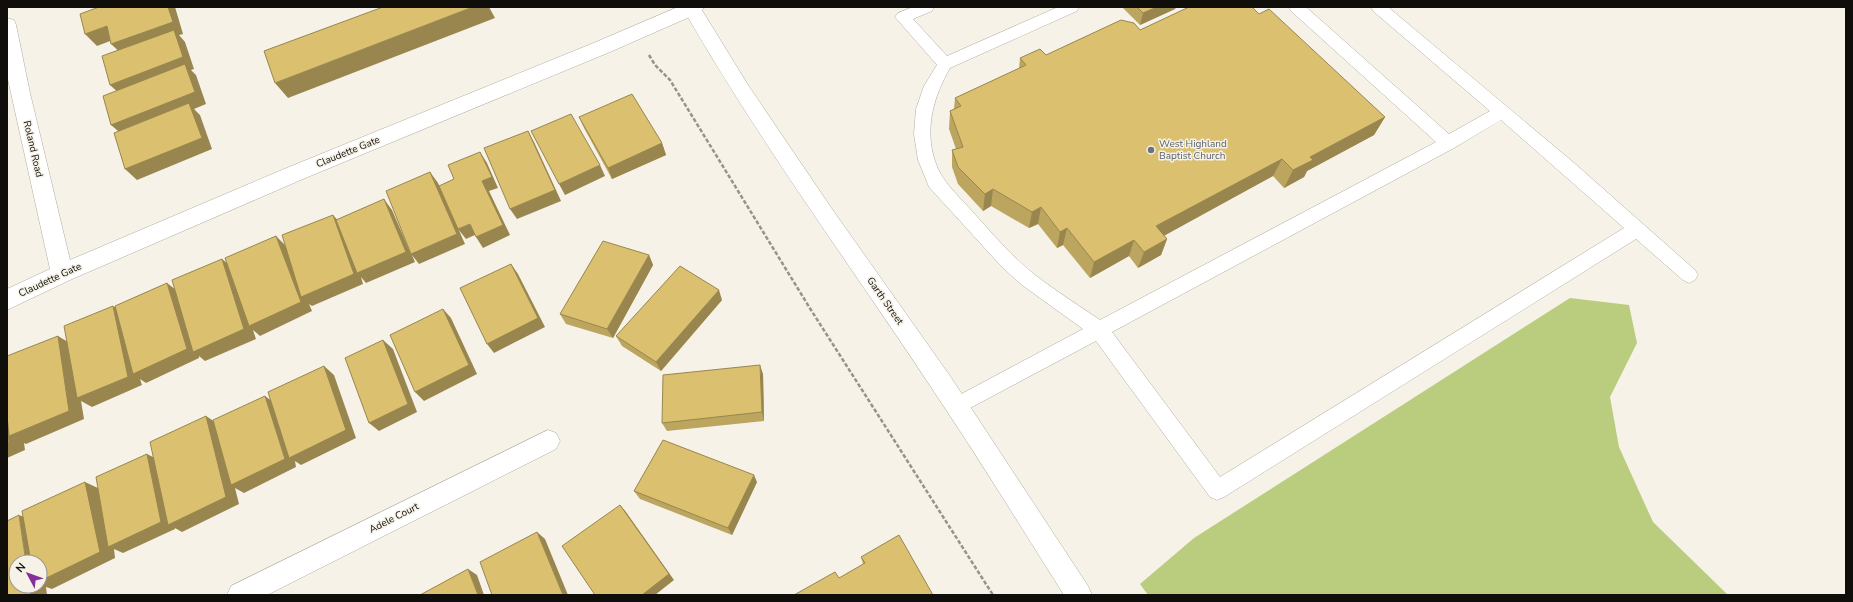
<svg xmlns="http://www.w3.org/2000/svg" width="1853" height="602" font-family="'Nunito Sans',sans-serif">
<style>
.forest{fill:#bacd7e}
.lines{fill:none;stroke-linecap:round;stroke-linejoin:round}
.service-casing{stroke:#afaca1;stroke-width:1}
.minor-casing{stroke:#afaca1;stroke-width:1}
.secondary-casing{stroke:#afaca1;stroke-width:1}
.path{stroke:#96938c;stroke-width:2.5;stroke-dasharray:4 2;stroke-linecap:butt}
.service{fill:#fff;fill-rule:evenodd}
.minor{fill:#fff;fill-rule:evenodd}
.secondary{fill:#fff;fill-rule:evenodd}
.wall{fill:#bba55f}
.shaded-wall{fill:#99864e}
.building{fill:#dac06f;stroke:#99864e}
.worship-dot{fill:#6b7280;stroke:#f6f2e8;stroke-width:1.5}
.labels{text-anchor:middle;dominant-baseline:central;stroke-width:3;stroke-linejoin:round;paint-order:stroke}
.worship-label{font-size:10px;fill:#5b616d;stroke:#f6f2e8;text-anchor:start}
.street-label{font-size:10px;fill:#100e0b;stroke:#f6f2e8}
</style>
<rect width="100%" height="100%" fill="#f6f2e8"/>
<path class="forest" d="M1570 298 1629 305 1637 343 1610 397 1619 447 1653 522 1728 595H1148L1140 584 1194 538Z"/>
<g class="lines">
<g class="service-casing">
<path id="service" d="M913 7H934L932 11 913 19 947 56 1058 7H1079L1077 11 950 68C934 96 924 128 935 161 941 181 957 194 971 210 991 232 1011 256 1035 275 1056 291 1078 305 1100 320L1436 142 1291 11 1289 7H1306L1449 134 1490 111 1373 11 1371 7H1388L1573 162 1695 270 1698 275 1695 280 1689 283 1683 280 1636 239 1224 497 1217 500 1210 497 1096 341 957 415 950 412 947 406 950 400 1083 329 1022 285 1002 267 929 187 918 160 914 134 916 109 924 86 937 65 895 17 898 13ZM1501 120 1624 228 1220 477 1112 332 1454 148Z"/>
</g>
<g class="minor-casing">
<g id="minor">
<path d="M678 7H704L701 12 610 52 303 179 70 280 7 310V289L50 269 7 75V18L14 20 16 25 30 93 70 260 289 167 596 42Z"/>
<path d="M548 430 556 433 560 441 556 449 267 595H227L231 586Z"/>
</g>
</g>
<g class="secondary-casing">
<path id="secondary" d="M682 7H700L748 85 832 209 950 376 1088 586 1092 595H1064C1021 527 978 457 933 390 849 263 758 140 682 7Z"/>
</g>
<path class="path" d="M649 55 655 65 670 80 811 310 993 595"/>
<use href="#service" class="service"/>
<use href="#minor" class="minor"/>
<use href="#secondary" class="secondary"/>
</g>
<g class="wall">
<path d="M1122 7H1176L1175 9 1140 25Z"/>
<path d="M1259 14 1385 117 1374 135 1307 171 1304 177 1284 188 1273 176 1164 235 1167 239 1161 255 1138 268 1129 256 1090 278 1063 245 1057 248 1038 224 1029 228 991 206 983 211 958 184 952 167V150L956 149 949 129 950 111 954 109 955 98 1019 69 1020 58 1046 55 1140 30Z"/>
<path d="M579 117 662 143 666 155 612 179 584 128Z"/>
<path d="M649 255 653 265 613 338 566 324 560 314Z"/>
<path d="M722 300 661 371 622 346 616 336Z"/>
<path d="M763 374 764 421 667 431 662 423Z"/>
<path d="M757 482 732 535 640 499 634 491Z"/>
<path d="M861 557 933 595 863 564Z"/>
</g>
<g class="shaded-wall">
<path d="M168 7H175L183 34 179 35 185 42 194 69 191 70 196 75 206 104 194 109 200 115 212 149 137 180 125 169 124 136 111 125 122 96 110 85 123 55 111 44Z"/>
<path d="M473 7H489L495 18 288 98 275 83Z"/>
<path d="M1157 7H1176L1175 9 1140 25 1143 13Z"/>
<path d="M107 26 118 38 97 46 85 34Z"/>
<path d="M1385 117 1374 135 1307 171 1304 177 1284 188 1293 170 1310 157Z"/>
<path d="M528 131 534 142 561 201 517 219 510 209Z"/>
<path d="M662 143 666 155 612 179 608 168Z"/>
<path d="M480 152 487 163 498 188 489 191 510 235 483 248 476 237 482 181Z"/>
<path d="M1282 159 1273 176 1151 243 1156 226Z"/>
<path d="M600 165 605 176 565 195 559 184Z"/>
<path d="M430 172 438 183 465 244 419 264 412 255 415 262 366 283 361 277 363 284 312 306 309 304 312 311 260 336 253 330 256 339 205 361 199 356V358L146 383 140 379 142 385 92 407 81 401 84 419 26 444 24 443 25 450 7 458V370L58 336 73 345 113 306 127 315 167 283 180 293 222 259 234 269 276 236 286 246 333 215 342 225 384 199 392 210 411 254Z"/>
<path d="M993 189 991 206 983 211 985 194Z"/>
<path d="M1041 207 1038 224 1029 228 1032 212Z"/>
<path d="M470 224 477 234 466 239 458 229Z"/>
<path d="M1067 228 1063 245 1057 248 1060 232Z"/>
<path d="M1167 239 1161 255 1138 268 1144 252Z"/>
<path d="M1134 240 1129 256 1090 278 1094 262Z"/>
<path d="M649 255 653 265 613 338 607 329Z"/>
<path d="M511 264 518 274 545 327 494 353 487 344Z"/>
<path d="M719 290 722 300 661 371 656 362Z"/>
<path d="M443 309 451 318 477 374 424 401 415 392Z"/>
<path d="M383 340 393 349 417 412 379 431 369 423Z"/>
<path d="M760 365 763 374 764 421 762 412Z"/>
<path d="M324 366 334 375 356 438 301 465 295 461 296 467 244 493 235 488 239 504 182 532 175 528V529L123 553 114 549 115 558 52 589 46 587 47 595H31L29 586H40V562H26L19 515 36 522 85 482 100 489 147 454 161 461 206 416 218 424 265 396 276 404Z"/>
<path d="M754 475 757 482 732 535 728 528Z"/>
<path d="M620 505 626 512 674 580 655 595H642Z"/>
<path d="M537 532 545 539 568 595H563Z"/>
<path d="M468 569 477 575 484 595H478Z"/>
</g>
<g class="building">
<path d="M99 7H168L173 22 111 44 107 26 85 34 80 14Z"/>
<path d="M383 7H473L275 83 264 51Z"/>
<path d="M1137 7H1157L1143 13Z"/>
<path d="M1189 7H1252L1259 14 1269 9 1385 117 1310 157 1313 160 1293 170 1282 159 1156 226 1167 239 1144 252 1134 240 1094 262 1067 228 1060 232 1041 207 1032 212 993 189 985 194 958 167 952 150 963 147 950 111 961 106 955 98 1026 65 1020 58 1040 49 1046 55 1121 20 1134 23 1140 30Z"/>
<path d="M174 30 183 57 110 85 102 56Z"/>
<path d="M185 64 195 92 111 125 103 96Z"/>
<path d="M632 94 662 143 608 168 579 117Z"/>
<path d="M189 103 202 138 125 169 114 133Z"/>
<path d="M571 114 600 165 559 184 531 131Z"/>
<path d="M528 131 555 190 510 209 484 148Z"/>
<path d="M480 152 492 177 482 181 503 225 476 237 470 224 458 229 439 186 454 179 448 165Z"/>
<path d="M430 172 457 234 411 254 386 191Z"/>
<path d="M384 199 406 252 357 273 336 220Z"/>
<path d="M333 215 354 274 301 297 282 235Z"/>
<path d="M276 236 301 302 249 326 225 258Z"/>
<path d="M603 241 649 255 607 329 560 314Z"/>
<path d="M222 259 244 329 193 352 172 280Z"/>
<path d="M511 264 538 318 487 344 460 288Z"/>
<path d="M680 266 719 290 656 362 616 336Z"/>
<path d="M167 283 187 349 133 374 115 306Z"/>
<path d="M113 306 128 377 77 398 64 326Z"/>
<path d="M443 309 469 365 415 392 390 335Z"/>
<path d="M58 336 69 411 9 436 7 415V356Z"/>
<path d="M383 340 408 404 369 423 345 358Z"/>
<path d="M760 365 762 412 662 423 663 375Z"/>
<path d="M324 366 346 430 289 458 268 392Z"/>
<path d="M265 396 285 459 231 485 213 420Z"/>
<path d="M206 416 226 497 168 525 150 442Z"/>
<path d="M7 428 9 442 7 443Z"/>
<path d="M663 440 754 475 728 528 634 491Z"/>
<path d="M147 454 161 522 108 547 96 477Z"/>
<path d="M85 482 100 552 40 581V562H31L22 511Z"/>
<path d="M620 505 669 574 642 595H595L562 546Z"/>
<path d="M19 515 26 562H16V586H29L31 595H7V521Z"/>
<path d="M537 532 563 595H492L480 562Z"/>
<path d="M899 535 933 595H794L835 572 839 578 865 563 861 557Z"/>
<path d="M468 569 478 595H420Z"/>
</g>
<circle class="worship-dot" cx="1151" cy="150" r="4"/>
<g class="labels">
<g class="worship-label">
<text x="1159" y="144">West Highland<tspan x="1159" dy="12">Baptist Church</tspan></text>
</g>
<g class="street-label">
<text transform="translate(33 149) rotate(77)">Roland Road</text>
<text transform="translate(348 152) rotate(-22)">Claudette Gate</text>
<text transform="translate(50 280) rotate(-25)">Claudette Gate</text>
<text transform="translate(885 301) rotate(55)">Garth Street</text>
<text transform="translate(394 518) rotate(-27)">Adele Court</text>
</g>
</g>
<rect width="1853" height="602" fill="none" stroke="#100e0b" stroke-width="16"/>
<g transform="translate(28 574) rotate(311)"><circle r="19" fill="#f6f2e8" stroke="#9a9790"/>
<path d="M0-3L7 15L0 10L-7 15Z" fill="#852f9d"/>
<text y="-6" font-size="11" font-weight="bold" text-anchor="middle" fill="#100e0b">N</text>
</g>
</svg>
